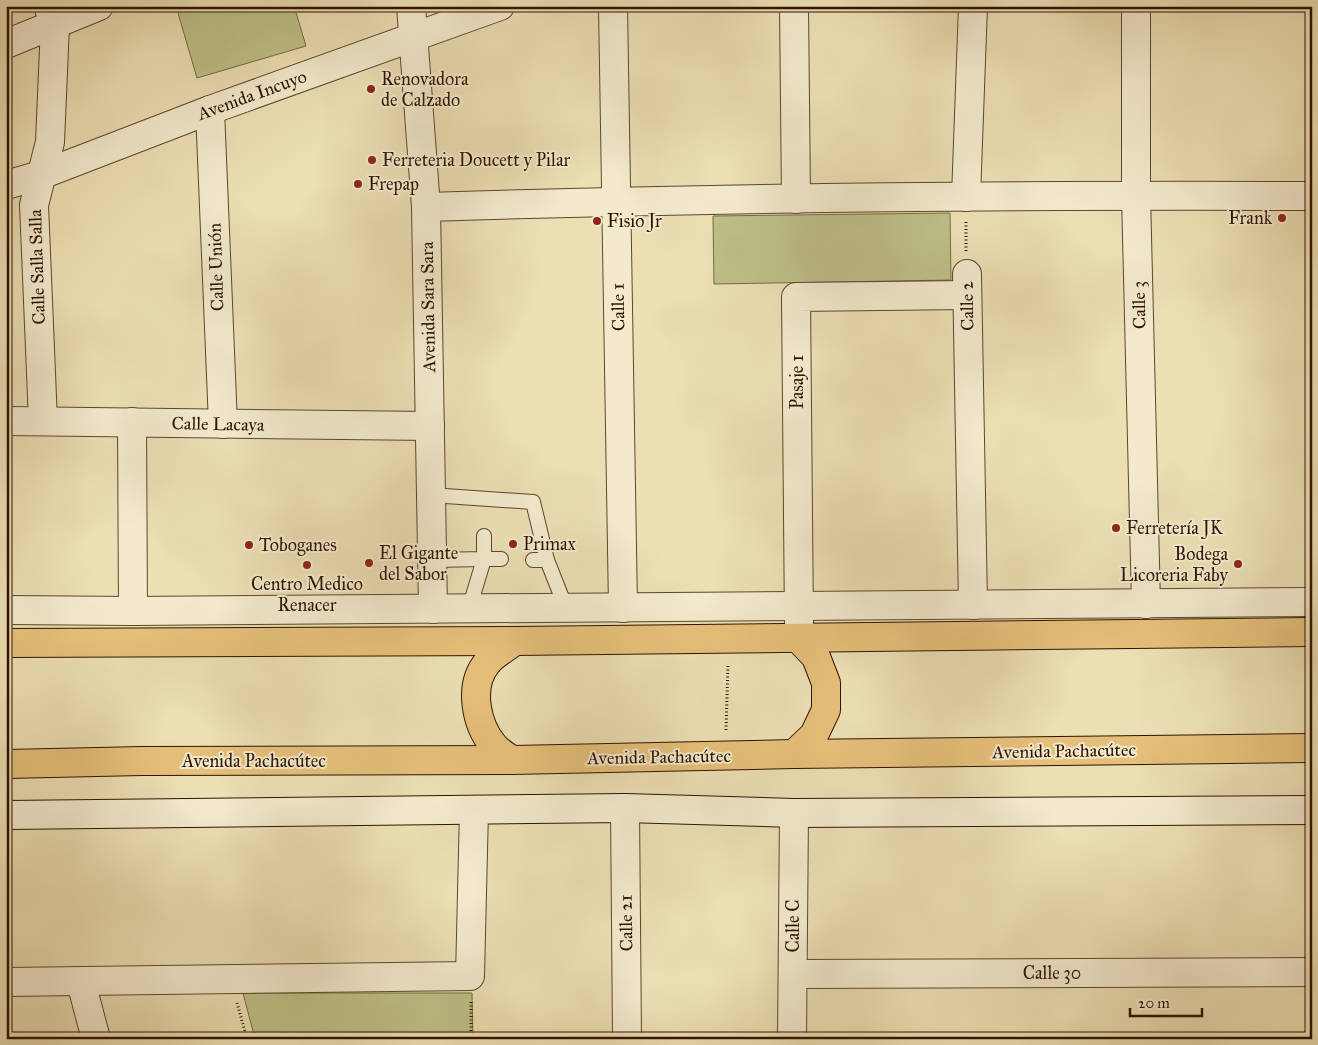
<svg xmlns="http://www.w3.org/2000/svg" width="1318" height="1045" font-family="'IM FELL Great Primer',serif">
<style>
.green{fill:#bec088;stroke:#766a44}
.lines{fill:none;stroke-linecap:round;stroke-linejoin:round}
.lane-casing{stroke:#5d462d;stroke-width:16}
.street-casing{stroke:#5d462d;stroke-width:30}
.secondary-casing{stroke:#2d1300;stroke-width:30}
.primary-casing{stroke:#2d1300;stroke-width:30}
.path{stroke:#2d1300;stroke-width:3;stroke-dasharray:1 2.5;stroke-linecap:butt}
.lane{stroke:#f3eace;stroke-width:14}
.street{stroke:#f3eace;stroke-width:28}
.secondary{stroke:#f3eace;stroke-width:28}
.primary{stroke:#e6c07a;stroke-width:28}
.poi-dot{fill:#8f2418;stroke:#f3eace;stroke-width:2}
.labels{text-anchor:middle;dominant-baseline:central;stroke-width:4;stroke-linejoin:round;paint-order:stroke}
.poi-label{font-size:18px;fill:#2d1300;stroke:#f3eace;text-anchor:start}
.street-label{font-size:18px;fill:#2d1300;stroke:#f3eace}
</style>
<rect width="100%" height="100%" fill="#ecdfb4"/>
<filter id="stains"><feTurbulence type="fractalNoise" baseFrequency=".004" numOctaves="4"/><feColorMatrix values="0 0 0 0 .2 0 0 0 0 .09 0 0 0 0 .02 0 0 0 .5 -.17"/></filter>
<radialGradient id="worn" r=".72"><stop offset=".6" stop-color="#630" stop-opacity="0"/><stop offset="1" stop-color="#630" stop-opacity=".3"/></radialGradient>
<g class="green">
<path d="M199 6H294L306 46 197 78 178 13Z"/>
<path d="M950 213 951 280 714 284 713 216Z"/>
<path d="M243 993H472L473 1039H255Z"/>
</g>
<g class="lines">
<g class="lane-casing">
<g id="lane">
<path d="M431 495 533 502 547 560"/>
<path d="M432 560 484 559V536"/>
<path d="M533 560H547L566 608"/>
<path d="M469 609 484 559H501"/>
</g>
</g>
<g class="street-casing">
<g id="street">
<path d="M411 6 426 207 433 609"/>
<path d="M613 6 623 608"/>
<path d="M794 6 796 199"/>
<path d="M1136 6V195L1146 604"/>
<path d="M6 44 99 6"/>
<path d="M210 110 223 424"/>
<path d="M6 185 41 175 210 110 500 6"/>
<path d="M966 197 973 6"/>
<path d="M426 207C721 197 1017 195 1312 196"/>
<path d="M967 274 973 605"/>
<path d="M6 421 430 426"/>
<path d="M43 421 34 205 50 142 55 25 48 6"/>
<path d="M132 422 133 611"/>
<path d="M6 610 133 611 1312 602"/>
<path d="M799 624 796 297 967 295"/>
<path d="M625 808 627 1039"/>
<path d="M793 974 1312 972"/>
<path d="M6 982 470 976 474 810"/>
<path d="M81 982 96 1039"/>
<path d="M792 1039 794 813"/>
</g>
</g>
<g class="secondary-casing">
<path id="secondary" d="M6 815 625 808 794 813 1312 810"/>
</g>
<g class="primary-casing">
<g id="primary">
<path d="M6 643 515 641 1312 632"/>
<path d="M794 754 814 735 826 710V683L816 657 798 638"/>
<path d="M512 760C506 756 499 752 494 746 476 725 468 686 487 663 494 654 506 648 515 641"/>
<path d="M6 764 142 761 512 760 794 754 1312 748"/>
</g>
</g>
<g class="path">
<path d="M966 222V251"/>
<path d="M726 730 728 664"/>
<path d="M471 1002V1039"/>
<path d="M237 1003 247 1039"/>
</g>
<use href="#lane" class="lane"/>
<use href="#street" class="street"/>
<use href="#secondary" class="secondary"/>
<use href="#primary" class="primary"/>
</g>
<g class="poi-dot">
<circle cx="371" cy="89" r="5"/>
<circle cx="372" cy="160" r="5"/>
<circle cx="358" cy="184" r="5"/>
<circle cx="1282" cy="218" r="5"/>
<circle cx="597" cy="221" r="5"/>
<circle cx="1116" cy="528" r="5"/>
<circle cx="513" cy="544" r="5"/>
<circle cx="249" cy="545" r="5"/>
<circle cx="369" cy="563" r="5"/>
<circle cx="1238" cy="564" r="5"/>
<circle cx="307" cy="565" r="5"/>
</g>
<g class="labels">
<g class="poi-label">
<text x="381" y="79">Renovadora<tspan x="381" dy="21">de Calzado</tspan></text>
<text x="382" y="160">Ferreteria Doucett y Pilar</text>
<text x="368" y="184">Frepap</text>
<text x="1272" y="218" text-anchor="end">Frank</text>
<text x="607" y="221">Fisio Jr</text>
<text x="1126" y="528">Ferretería JK</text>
<text x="523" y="544">Primax</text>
<text x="259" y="545">Toboganes</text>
<text x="379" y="553">El Gigante<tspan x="379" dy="21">del Sabor</tspan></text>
<text x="1228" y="554" text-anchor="end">Bodega<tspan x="1228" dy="21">Licoreria Faby</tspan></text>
<text x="307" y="584" text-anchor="middle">Centro Medico<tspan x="307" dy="21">Renacer</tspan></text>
</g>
<g class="street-label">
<text transform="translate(252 95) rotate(-20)">Avenida Incuyo</text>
<text transform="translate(37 267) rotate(-92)">Calle Salla Salla</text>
<text transform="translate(216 267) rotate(-92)">Calle Unión</text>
<text transform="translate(1139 305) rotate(-91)">Calle 3</text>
<text transform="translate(967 306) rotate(-91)">Calle 2</text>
<text transform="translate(428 307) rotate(-91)">Avenida Sara Sara</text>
<text transform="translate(618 307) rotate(-91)">Calle 1</text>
<text transform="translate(797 382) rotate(-90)">Pasaje 1</text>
<text transform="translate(218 424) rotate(1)">Calle Lacaya</text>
<text transform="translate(1064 751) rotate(-1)">Avenida Pachacútec</text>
<text transform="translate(659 757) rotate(-1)">Avenida Pachacútec</text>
<text x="254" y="761">Avenida Pachacútec</text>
<text transform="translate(626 923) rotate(-91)">Calle 21</text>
<text transform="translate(793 926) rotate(-90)">Calle C</text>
<text x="1052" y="973">Calle 30</text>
</g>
</g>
<rect width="1318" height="1045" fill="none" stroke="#ecdfb4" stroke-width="25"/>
<rect x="8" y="8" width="1303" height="1030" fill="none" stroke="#2d1300" stroke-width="2.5"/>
<rect x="12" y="12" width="1293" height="1020" fill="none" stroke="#2d1300"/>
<path d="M1130 1008v8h72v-8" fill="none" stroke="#2d1300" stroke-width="2.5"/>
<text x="1138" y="1008" font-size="15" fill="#2d1300" stroke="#f3eace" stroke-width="4" paint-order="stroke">20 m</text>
<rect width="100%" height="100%" filter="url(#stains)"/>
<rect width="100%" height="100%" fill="url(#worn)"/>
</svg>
